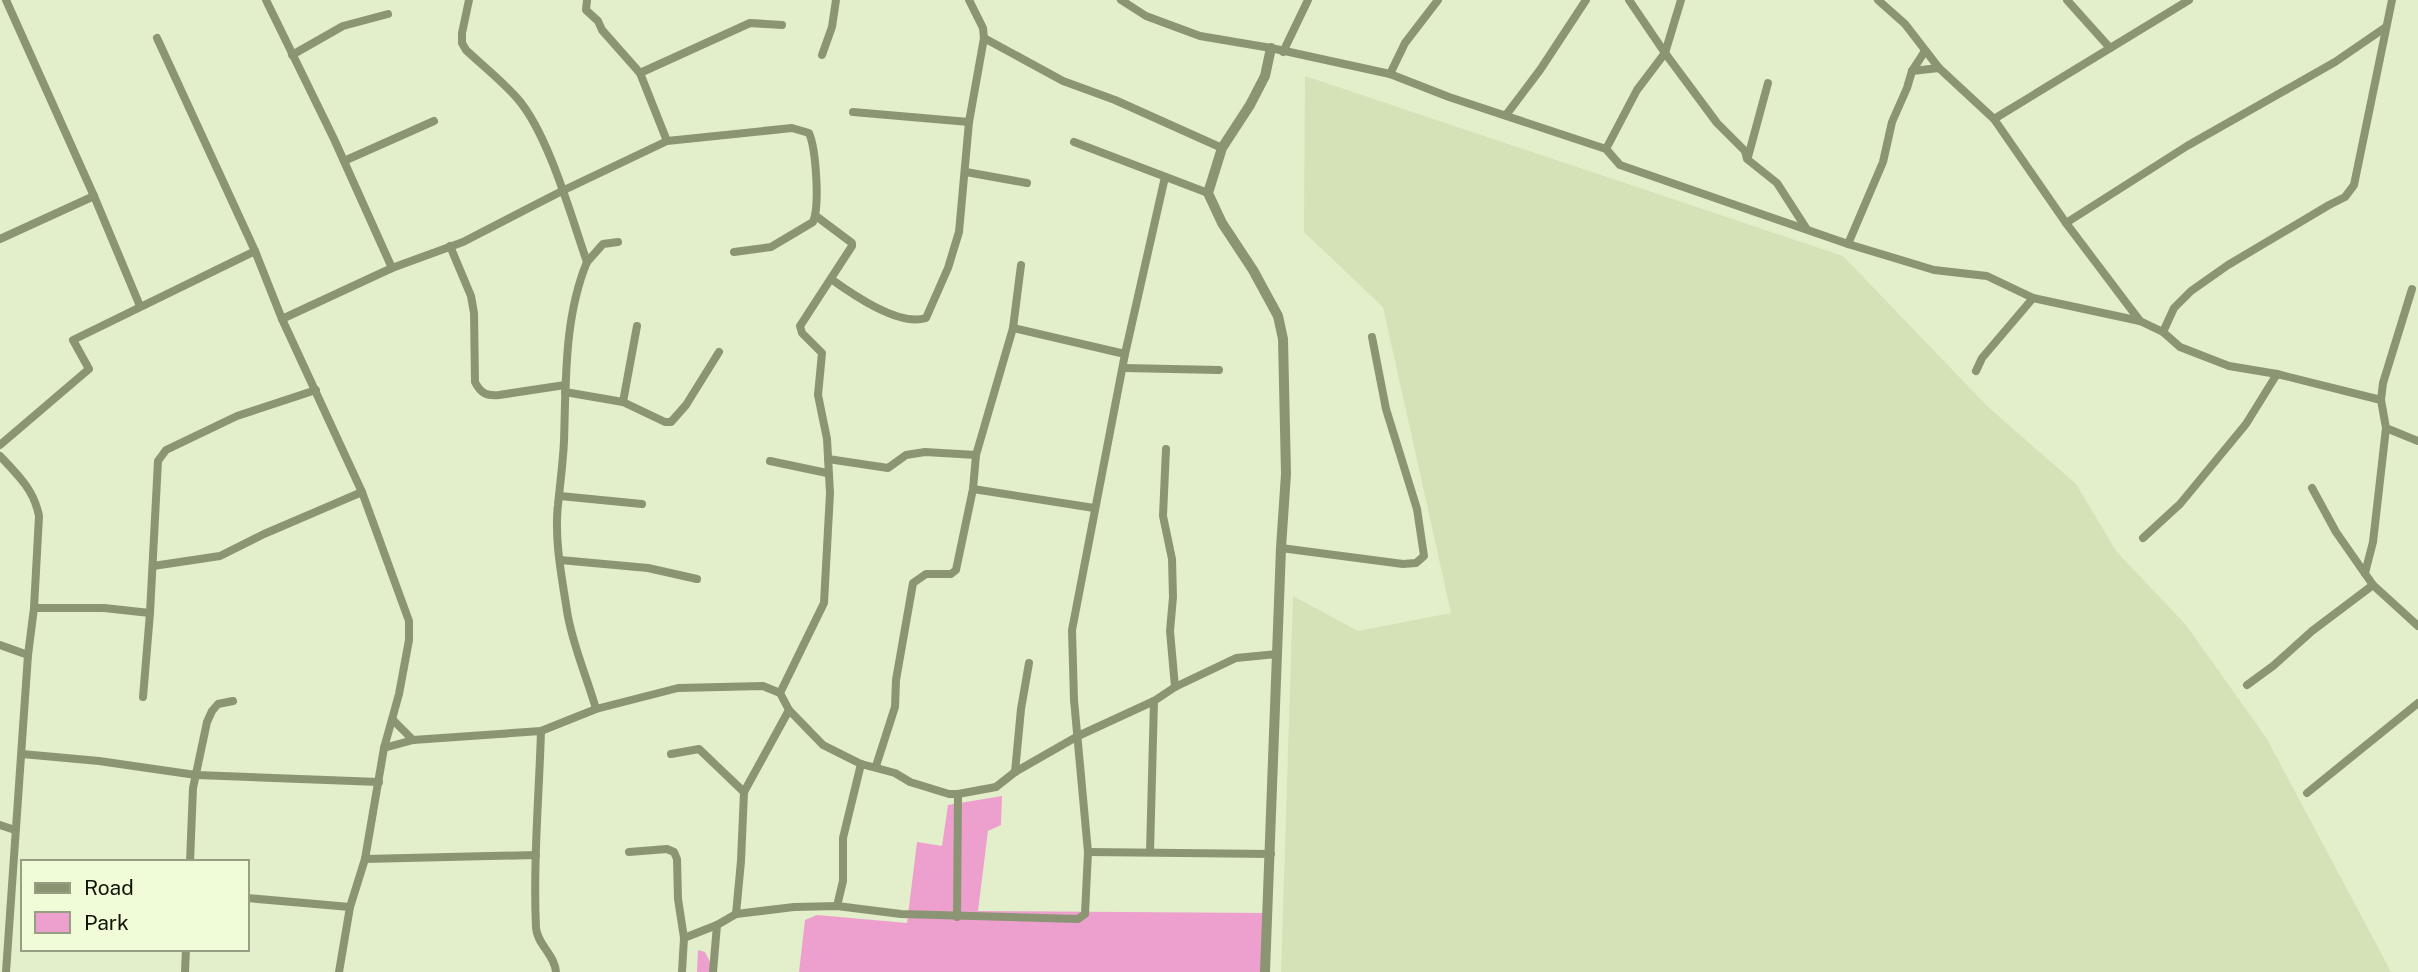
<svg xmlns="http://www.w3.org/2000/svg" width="2418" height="972" font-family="'Public Sans',sans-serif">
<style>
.built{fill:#d5e2b7}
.green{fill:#eda0ce}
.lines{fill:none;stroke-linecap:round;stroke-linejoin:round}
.minor{stroke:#8b9574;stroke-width:8}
.tertiary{stroke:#8b9574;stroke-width:10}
</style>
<rect width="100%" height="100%" fill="#e3eeca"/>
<path class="built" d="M1305 76 1843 256 1988 407 2076 484 2116 551 2186 625 2267 739 2391 972H1281L1293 596 1358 631 1451 613 1383 307 1304 232Z"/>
<g class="green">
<path d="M1002 796 1001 825 988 831 978 911 1266 913 1263 972H799L805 920 817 915 907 923 917 842 942 846 948 805Z"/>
<path d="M698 950 705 952 715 972H697Z"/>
</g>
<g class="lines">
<g class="minor">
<path d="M6 0 94 196 140 306"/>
<path d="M266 0 334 139 392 268"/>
<path d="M469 0 462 33V43L466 50C483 66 502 81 517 98 548 133 571 216 587 262 564 317 566 382 564 441 563 463 560 484 558 505 554 539 562 578 567 611 572 644 587 677 596 709"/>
<path d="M1121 0 1146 16 1200 36 1271 48 1390 74 1449 97 1606 149 1620 165 1848 244 1934 270 1987 276 2033 298 2140 321 2163 332 2180 347 2229 366 2277 374 2381 400 2386 428 2418 441"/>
<path d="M1629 0 1665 53 1717 123 1745 151 1747 159 1777 183 1806 228"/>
<path d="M1878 0 1905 24 1939 68 1994 119 2066 223 2140 321"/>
<path d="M2067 0 2110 48"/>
<path d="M984 38 1063 81 1115 100 1222 148"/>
<path d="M1283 52 1308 0"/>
<path d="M292 55 343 26 388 14"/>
<path d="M822 55 832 27 836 0"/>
<path d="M1912 71 1939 68"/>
<path d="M640 73 750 23 782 25"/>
<path d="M1390 74 1405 43 1438 0"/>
<path d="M853 112 969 122"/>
<path d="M1506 115 1540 70 1586 0"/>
<path d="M1994 119 2189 0"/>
<path d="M667 141 792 128 809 133C816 149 820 206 813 222L771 247 734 252"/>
<path d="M1074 142 1208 193"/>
<path d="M1606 149 1637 90 1665 53 1681 0"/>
<path d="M1748 157 1768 83"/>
<path d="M344 161 434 121"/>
<path d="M966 172 1027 183"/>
<path d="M2066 223 2187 146 2335 62 2386 27"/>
<path d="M0 239 94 196"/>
<path d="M1848 244 1883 162 1892 122 1907 88 1912 71 1925 51"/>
<path d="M450 246 471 296 474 313 475 382C481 394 487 396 499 395L565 385"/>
<path d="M255 251 282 319 362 492 409 621V640L399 694 384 748 365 859 350 907 339 972"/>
<path d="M587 262 603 244 618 242"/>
<path d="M831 279C852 294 899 327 926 318L948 268 959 232 969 122 984 38 983 28 969 0"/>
<path d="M282 319 392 268 463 242 562 191 667 141 640 73 602 30 598 21 586 10 587 0"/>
<path d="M2163 332 2174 308 2191 291 2228 265 2329 205 2345 197 2354 185 2392 0"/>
<path d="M1125 354 1165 177"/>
<path d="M1124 368 1219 370"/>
<path d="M1976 371 1982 358 2033 298"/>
<path d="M565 392 623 402 665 422H671L686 405 719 352"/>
<path d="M2381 400 2383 383 2412 289"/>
<path d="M623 402 637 326"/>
<path d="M0 445 89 369 73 340 255 251 157 38"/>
<path d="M1166 449 1163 516 1172 559 1173 597 1170 631 1175 687"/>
<path d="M0 456C18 475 34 490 39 516L34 608 28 655 6 972"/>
<path d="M828 459 888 468 906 455 925 452 976 455 1013 328 1021 265"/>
<path d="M770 461 827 473"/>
<path d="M2312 488 2336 532 2373 585 2418 626"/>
<path d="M973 489 1094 508"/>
<path d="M560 496 642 504"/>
<path d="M2143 538 2180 504 2246 424 2277 374"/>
<path d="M1281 548 1403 564 1416 563 1424 556 1417 509 1386 409 1372 337"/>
<path d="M560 560 648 568 697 579"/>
<path d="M153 566 220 556 264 534 362 492"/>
<path d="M2365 573 2373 542 2386 428"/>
<path d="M34 608H104L150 613"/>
<path d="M0 645 28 655"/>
<path d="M2247 685 2273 666 2312 631 2373 585"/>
<path d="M780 693 824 603 830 493 827 439 818 395 822 353 802 333 800 326 852 246V243L816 216"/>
<path d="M143 697 150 613 158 461 166 450 237 416 316 390"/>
<path d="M393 720 413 740"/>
<path d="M541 731C539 797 533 863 536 928 537 944 555 955 556 972"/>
<path d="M384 748 413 740 541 731 596 709 678 688 763 686 780 693 789 710 823 745 861 764 895 773 910 782 949 794H958L996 787 1015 772 1078 736 1154 701 1175 687 1236 658 1278 654"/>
<path d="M22 754 99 761 196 775 379 782"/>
<path d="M671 754 699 749 744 792"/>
<path d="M876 766 895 707 896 680 913 583 926 574H951L956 570 973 489 976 455"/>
<path d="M1015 772 1021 709 1029 663"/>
<path d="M2307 793 2418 703"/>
<path d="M0 825 15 830"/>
<path d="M629 852 667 849 674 852 677 859 678 899 684 938"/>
<path d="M1088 852 1271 854"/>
<path d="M1150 852 1154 701"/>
<path d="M365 859 536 855"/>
<path d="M190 862 193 788 207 722 212 711 218 704 233 701"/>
<path d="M247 898 350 907"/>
<path d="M837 906 843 881V838L861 764"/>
<path d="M736 914 741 861 744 792 789 710"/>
<path d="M957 917 958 794"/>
<path d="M185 972 186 949"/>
<path d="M682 972 684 938 717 925 736 914 794 907 837 906 901 914 1078 919 1085 914 1088 852 1074 700 1072 630 1125 354 1013 328"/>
<path d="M713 972 717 925"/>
</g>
<path class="tertiary" d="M1265 972 1281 548 1286 474 1283 339 1278 316 1253 270 1222 223 1208 193 1222 148 1250 105 1265 76 1271 48"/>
</g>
<rect x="21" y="860" width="228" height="91" fill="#f0fbd7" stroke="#969e84" stroke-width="2"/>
<rect x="35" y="883" width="35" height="10" fill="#8b9574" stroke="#969e84" stroke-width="2"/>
<text x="84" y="895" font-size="21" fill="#101307">Road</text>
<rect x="35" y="912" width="35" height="21" fill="#eda0ce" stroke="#969e84" stroke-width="2"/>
<text x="84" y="930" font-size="21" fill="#101307">Park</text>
</svg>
